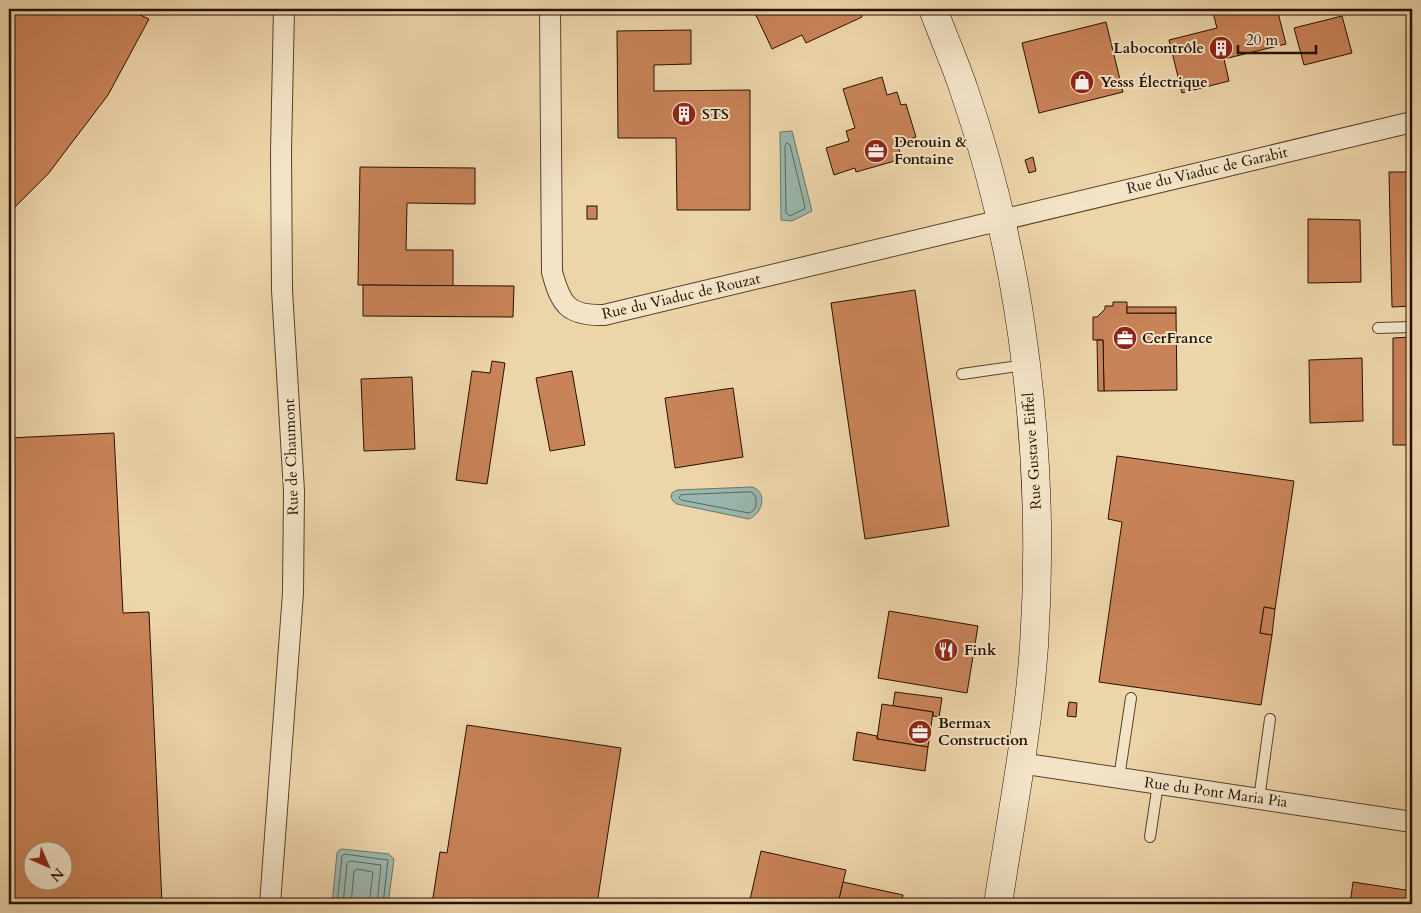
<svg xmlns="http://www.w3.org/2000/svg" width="1421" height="913" font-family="Cardo,serif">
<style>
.water{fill:#9ab8af;stroke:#6b7569}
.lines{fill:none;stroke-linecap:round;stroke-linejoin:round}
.shore{stroke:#606458;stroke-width:1}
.building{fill:#c98358;stroke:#251100;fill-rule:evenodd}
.lane-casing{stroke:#57422a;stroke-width:12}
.street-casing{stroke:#57422a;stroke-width:22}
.secondary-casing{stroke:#251100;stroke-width:29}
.lane{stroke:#f3e4c8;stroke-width:10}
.street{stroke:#f3e4c8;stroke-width:20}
.secondary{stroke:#f3e4c8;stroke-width:28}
.labels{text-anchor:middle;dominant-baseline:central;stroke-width:4;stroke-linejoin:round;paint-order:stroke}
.poi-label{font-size:15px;font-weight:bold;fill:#251100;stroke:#f3e4c8;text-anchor:start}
.street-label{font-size:15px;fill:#251100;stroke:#f3e4c8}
</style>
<rect width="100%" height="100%" fill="#edd5aa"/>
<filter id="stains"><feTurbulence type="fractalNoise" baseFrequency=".004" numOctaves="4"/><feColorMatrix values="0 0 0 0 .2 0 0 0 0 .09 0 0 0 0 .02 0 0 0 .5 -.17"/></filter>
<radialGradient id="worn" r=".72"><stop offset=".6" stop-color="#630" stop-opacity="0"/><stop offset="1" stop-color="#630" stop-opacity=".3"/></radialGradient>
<g class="water">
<path d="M792 131 812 211 792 221 781 220 780 132Z"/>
<path d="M752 487C768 492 763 513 749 519L677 504 673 501 671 497 672 493 677 490Z"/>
<path d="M342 849 389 854 394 859 388 904H332L337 853 339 850Z"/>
</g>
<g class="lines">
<g class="shore">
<path d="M787 143 790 145 805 207 804 209 790 216 786 213 785 146Z"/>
<path d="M751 492 755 495C757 503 757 510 749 513L681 500 679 498 681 495Z"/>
<path d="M337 904 342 856 344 854 388 860 383 904"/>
<path d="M343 904 347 863 350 861 381 865 377 904"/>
<path d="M351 904 354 871 357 869 373 872 369 904"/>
</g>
</g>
<g class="building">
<path d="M9 9H127L149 19 108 95 48 174 9 213Z"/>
<path d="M753 9H858L862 17 806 43 802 35 772 49Z"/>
<path d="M1231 9H1277L1286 44 1224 59 1229 81 1182 93 1169 40 1217 28 1213 13Z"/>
<path d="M1342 16 1352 53 1304 65 1294 28Z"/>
<path d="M1106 22 1123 92 1039 113 1022 43Z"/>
<path d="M691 30V64L654 65V91L750 90V210H677L676 138H618L617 31Z"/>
<path d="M882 77 887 95 897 92 901 105 906 104 916 137 897 143 902 159 856 172 855 168 834 175 826 148 849 141 846 131 855 128 843 89Z"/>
<path d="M1033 157 1036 171 1029 173 1025 160Z"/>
<path d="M360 167 475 168V204L407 203 406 250H453V286L358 285Z"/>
<path d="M1389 172H1412V306L1392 307Z"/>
<rect x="587" y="206" width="10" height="13"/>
<path d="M1308 219 1360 220 1361 282 1308 283Z"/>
<path d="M363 285 514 286 513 317 363 316Z"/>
<path d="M915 290 949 526 865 539 831 303Z"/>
<path d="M1113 302H1127V313H1176L1177 390 1104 391 1103 340H1093V317H1097L1105 309V306H1113Z"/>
<rect x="1127" y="307" width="49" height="6"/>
<path d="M1412 337V445H1393V338Z"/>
<path d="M1097 340H1103L1104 391H1098Z"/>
<path d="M1362 358 1363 421 1310 423 1309 360Z"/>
<path d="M492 361 505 363 487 484 456 480 472 371 490 373Z"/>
<path d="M572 371 585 445 550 451 536 378Z"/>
<path d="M412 377 415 449 364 451 361 379Z"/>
<path d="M733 388 743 457 675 468 665 398Z"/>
<path d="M114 433 123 613 149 612 162 904H9V438ZM32 850H62V880H32Z"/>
<path d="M1117 456 1294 481 1275 609 1264 607 1260 633 1272 635 1261 705 1099 682 1122 522 1108 519Z"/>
<path d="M1264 607 1275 609 1272 635 1260 633Z"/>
<path d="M889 611 978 626 967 693 878 678Z"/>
<path d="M895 692 942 698 939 717 933 716V712L893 706Z"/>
<path d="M1069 702 1077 703 1076 717 1067 716Z"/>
<path d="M882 704 933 712 928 747 877 739Z"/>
<path d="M467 725 621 748 597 904H432L440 852 447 853Z"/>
<path d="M857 732 877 736V739L928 747 925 771 853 760Z"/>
<path d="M761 851 846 870 838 904H749Z"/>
<path d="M843 882 903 895 901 904H838Z"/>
<path d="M1353 882 1412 891V904H1350Z"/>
</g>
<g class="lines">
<g class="lane-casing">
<g id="lane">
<path d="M1378 328 1412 327"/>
<path d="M962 374 1025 365"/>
<path d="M1119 778 1131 698"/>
<path d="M1259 799 1270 719"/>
<path d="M1150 837 1158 784"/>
</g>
</g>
<g class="street-casing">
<g id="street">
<path d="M550 9 552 272C561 305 568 316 604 315L1412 122"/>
<path d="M1020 763 1412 822"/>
<path d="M270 904 293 593 294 491 282 290 281 151 284 9"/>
</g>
</g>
<g class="secondary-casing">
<path id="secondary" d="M933 9C943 36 955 63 964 90 1024 264 1046 462 1034 646 1028 733 1011 818 998 904"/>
</g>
<use href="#lane" class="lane"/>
<use href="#street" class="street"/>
<use href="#secondary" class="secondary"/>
</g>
<defs>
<g id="building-disc" transform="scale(1.25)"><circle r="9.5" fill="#8f2418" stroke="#f3e4c8"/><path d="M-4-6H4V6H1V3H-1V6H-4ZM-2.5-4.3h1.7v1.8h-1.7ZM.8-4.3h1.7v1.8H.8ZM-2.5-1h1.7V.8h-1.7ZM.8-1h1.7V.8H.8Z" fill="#fff"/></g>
<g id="shop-disc" transform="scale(1.25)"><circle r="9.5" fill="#8f2418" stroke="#f3e4c8"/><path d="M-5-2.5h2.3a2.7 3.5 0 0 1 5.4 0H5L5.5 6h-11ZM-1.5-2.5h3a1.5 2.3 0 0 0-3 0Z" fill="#fff"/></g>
<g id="office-disc" transform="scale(1.25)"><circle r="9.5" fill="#8f2418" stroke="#f3e4c8"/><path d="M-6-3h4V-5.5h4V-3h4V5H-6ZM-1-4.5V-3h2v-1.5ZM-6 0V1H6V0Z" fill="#fff"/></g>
<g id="restaurant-disc" transform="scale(1.25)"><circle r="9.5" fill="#8f2418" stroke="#f3e4c8"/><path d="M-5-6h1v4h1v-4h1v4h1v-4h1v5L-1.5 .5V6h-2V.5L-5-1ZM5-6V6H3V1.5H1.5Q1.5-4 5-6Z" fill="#fff"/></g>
</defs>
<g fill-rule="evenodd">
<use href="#building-disc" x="1221" y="48"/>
<use href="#shop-disc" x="1082" y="82"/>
<use href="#building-disc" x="684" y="114"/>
<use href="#office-disc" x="876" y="151"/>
<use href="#office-disc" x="1125" y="338"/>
<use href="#restaurant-disc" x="946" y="650"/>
<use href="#office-disc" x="920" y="732"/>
</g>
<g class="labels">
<g class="poi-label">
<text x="1204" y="48" text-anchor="end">Labocontrôle</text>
<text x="1100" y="82">Yesss Électrique</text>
<text x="702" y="114">STS</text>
<text x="894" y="142">Derouin &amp;<tspan x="894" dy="17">Fontaine</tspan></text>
<text x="1142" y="338">CerFrance</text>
<text x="964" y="650">Fink</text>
<text x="938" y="723">Bermax<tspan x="938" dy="17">Construction</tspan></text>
</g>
<g class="street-label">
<text transform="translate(1207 170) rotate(-13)">Rue du Viaduc de Garabit</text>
<text transform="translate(681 296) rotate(-13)">Rue du Viaduc de Rouzat</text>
<text transform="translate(1032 451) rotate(-94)">Rue Gustave Eiffel</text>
<text transform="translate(291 457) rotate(-92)">Rue de Chaumont</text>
<text transform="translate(1216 792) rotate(8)">Rue du Pont Maria Pia</text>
</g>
</g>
<rect width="1421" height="913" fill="none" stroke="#edd5aa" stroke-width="30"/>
<rect x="10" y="10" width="1401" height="893" fill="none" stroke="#251100" stroke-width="2.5"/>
<rect x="15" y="15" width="1391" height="883" fill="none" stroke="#251100"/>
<g transform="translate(48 866) rotate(135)"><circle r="24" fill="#f3e4c8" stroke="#a19078"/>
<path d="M0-4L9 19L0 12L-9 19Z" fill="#8f2418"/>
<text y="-8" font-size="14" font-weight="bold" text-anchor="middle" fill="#251100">N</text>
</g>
<path d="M1238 45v8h78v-8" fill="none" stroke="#251100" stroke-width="2.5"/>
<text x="1246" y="45" font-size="15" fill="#251100" stroke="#f3e4c8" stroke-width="4" paint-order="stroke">20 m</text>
<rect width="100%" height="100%" filter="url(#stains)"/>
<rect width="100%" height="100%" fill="url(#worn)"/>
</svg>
